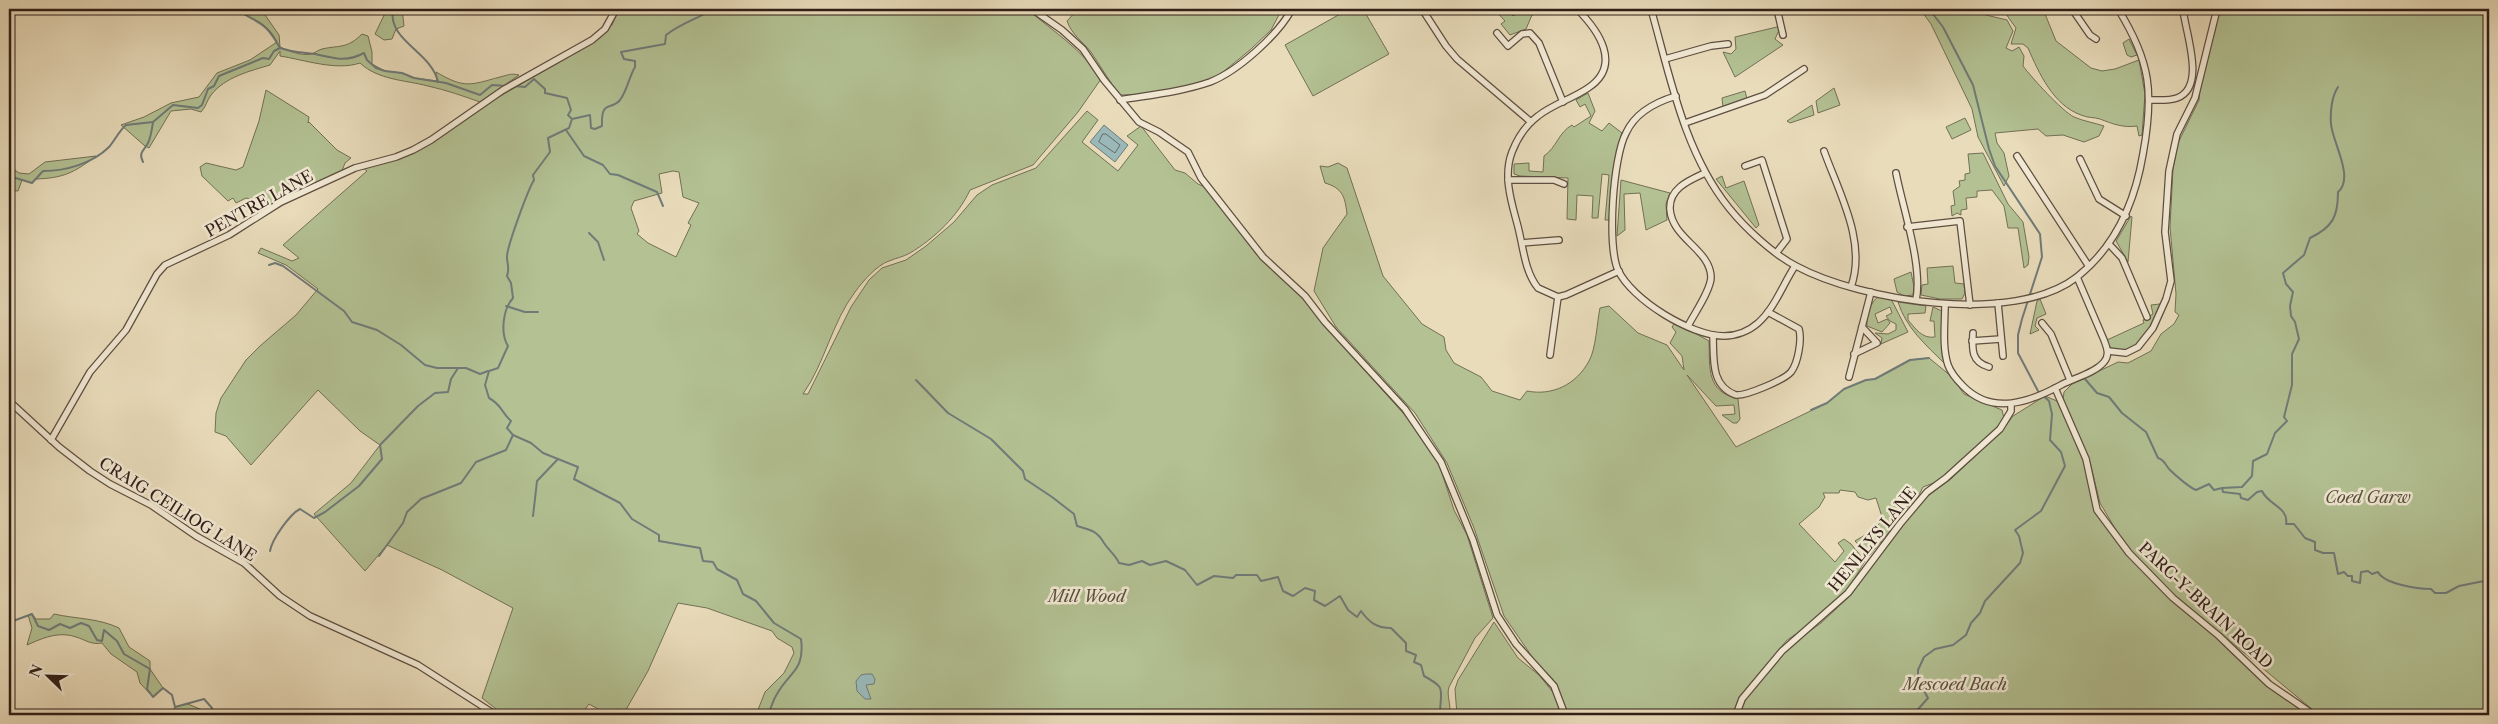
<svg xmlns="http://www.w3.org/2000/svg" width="2498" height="724" font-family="'Libre Caslon Text',serif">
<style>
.green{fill:#b3c193;stroke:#727056;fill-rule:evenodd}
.water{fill:#9ab9b9;stroke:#707b79}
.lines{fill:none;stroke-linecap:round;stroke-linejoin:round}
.shore{stroke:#656c68;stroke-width:1}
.stream{stroke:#707b79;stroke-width:2}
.minor-casing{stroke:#5e4e41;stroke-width:8}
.minor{stroke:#f1e8d3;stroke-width:5.5}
.labels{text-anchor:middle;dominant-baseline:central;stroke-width:5;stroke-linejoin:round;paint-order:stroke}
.street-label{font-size:16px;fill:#301f18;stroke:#f1e8d3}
.park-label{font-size:16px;font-style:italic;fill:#57503d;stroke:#f1e8d3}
</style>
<rect width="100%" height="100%" fill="#e9dcbb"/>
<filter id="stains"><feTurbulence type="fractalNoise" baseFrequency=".004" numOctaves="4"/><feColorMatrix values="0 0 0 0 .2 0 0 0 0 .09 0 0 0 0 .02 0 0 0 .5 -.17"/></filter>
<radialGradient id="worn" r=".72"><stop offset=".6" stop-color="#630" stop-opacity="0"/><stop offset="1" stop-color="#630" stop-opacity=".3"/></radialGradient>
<g class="green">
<path d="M236 9H255L263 12 279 35 280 47C289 51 301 56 311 54 315 53 318 50 322 49 340 45 347 49 362 34L368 36 372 52V64L385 71 402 73 414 78 437 81 436 72C465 89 470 85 500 77 508 75 511 73 519 75L480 102C463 96 446 90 428 86 405 80 378 80 360 63 336 71 305 60 280 56V51L270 65C250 71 225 77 211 95 207 100 206 107 201 112L191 109 171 111 149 148 145 146 121 125 144 117 171 103 199 97 217 73 250 60 277 42C267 21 253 21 236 9Z"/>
<path d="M387 9H402L404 26 396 29 392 39 384 40 375 34Z"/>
<path d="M619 9H1027C1054 32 1082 49 1101 79L1078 112 1033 165 970 190C958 216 935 238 910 253 903 257 896 258 889 261 877 265 863 281 855 292 832 322 825 363 803 394H808L851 307 869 280 882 268 906 260 926 246 954 222 977 195 992 185 1036 168 1087 111 1098 120 1082 142 1118 171 1138 145 1127 136 1141 126 1175 170 1185 173 1198 184 1207 188 1257 255 1303 296 1327 328 1411 422 1439 464 1454 510 1467 535 1493 618 1475 638 1449 687C1446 697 1452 704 1449 715H756L765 692 784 673 794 653 792 647 777 638 772 631 707 608 678 603 648 671 623 715H609L589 704 581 715H504L482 698 513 608 442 570 387 545 365 571 314 514 351 483 380 445 360 431 318 390 251 465 226 436 215 432 216 413 221 398 246 360 260 346 296 315 318 289 286 265 258 253 261 248 292 261 299 258 283 245 367 171 363 168 389 162 414 152 476 110 584 48 612 25ZM673 171 679 172 683 197 699 203 688 223 691 225 676 257 648 243 637 234 639 231 631 208 634 201 662 193 659 174Z"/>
<path d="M1078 9H1282L1271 30 1250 50 1212 81 1154 94 1120 95C1109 81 1101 67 1091 52 1082 41 1072 35 1067 21Z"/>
<path d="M1349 9H1363L1389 54 1313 96 1285 45Z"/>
<path d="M1494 9H1506L1513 16 1522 9H1542L1532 15 1526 29 1510 35 1501 24 1505 21Z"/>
<path d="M1920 9H1978L1986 15 2007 20 2013 31 2006 48 2012 51 2019 47 2024 56 2023 66C2032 78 2062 111 2074 117 2083 121 2095 123 2104 126L2099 136 2084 142 2063 135 2046 136 2038 129 1995 133 1997 143 2004 153 2009 176 2004 186 1978 137 1972 109 1931 24Z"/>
<path d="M2002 9H2043L2056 41 2091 68 2102 71 2115 69 2139 60 2145 94 2142 135 2139 136 2137 126C2123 128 2113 124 2100 119 2094 117 2087 118 2081 115 2053 105 2039 73 2028 48L2023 44H2011L2016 28 2006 14H1999Z"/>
<path d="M2220 9H2489V715H2319L2172 593 2140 562 2122 540 2100 503 2090 462 2063 400 2064 392 2072 384 2118 362 2128 363 2151 351 2161 334 2174 324 2179 315 2175 312 2176 294 2170 227 2173 169 2178 143 2199 100 2201 78Z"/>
<path d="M1781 26 1775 39 1783 45 1735 77 1723 52 1731 54 1736 49 1735 37Z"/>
<path d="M2129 39 2137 55 2131 57 2127 55 2123 43Z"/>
<path d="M1834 88 1840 105 1818 113 1816 101Z"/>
<path d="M266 90 309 117 308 123 309 122 337 150 351 158 345 163 341 173 258 215 253 200 246 198 236 203 233 198 228 201 202 176 200 167 206 163 236 170 243 167 259 121Z"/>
<path d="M1745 91 1747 99 1723 107 1722 98Z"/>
<path d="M1588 93 1595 111 1589 123 1602 131 1609 123 1622 133 1615 163 1609 220H1605L1609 175 1602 174 1598 218H1592L1593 196 1577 195 1576 220 1567 219 1568 178 1520 176 1514 174V164L1529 163V171L1543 172 1544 156C1557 147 1558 133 1572 125L1574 127 1591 116 1585 104 1580 107 1576 100Z"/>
<path d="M1812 105 1814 115 1790 123 1787 121Z"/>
<path d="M1965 118 1971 130 1952 139 1946 127Z"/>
<path d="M1983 153 2008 204 2023 222 2029 257 2028 265 2024 268 2018 228H2008L2004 206 1992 190 1977 191V197L1966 198 1967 209 1961 210V215L1957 213 1952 216 1951 206 1955 205 1953 191 1960 186 1959 181 1965 180V174L1970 173 1968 154Z"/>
<path d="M96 156C74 173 63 178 36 179L32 183 22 180 18 191 9 190V166L19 173 29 174 45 162Z"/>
<path d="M1338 163 1347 168 1383 276 1422 324 1444 337 1446 350 1454 363 1481 377 1492 391 1520 400 1527 391C1552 396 1576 385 1589 361 1596 349 1597 322 1600 308L1609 306 1638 333 1667 345 1684 370 1682 356 1670 343 1676 332 1672 327 1674 324H1678L1709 341C1710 369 1706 391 1738 399L1740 419 1737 423H1733L1722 415 1735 414 1734 405 1716 406 1687 375 1736 447 1827 403 1844 389 1866 380 1875 379 1910 360 1929 358 1951 376 1964 394 2002 410 2004 418 1995 430 1939 481 1923 487 1917 499 1869 556 1855 541 1865 535 1866 536 1883 520 1876 498 1868 500 1858 497 1855 492 1840 490 1839 493H1823L1825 497 1819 507 1799 524 1835 562 1844 551 1838 543 1844 539 1851 544 1865 561 1847 591 1808 626 1787 640 1739 697 1733 715H1568L1554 681 1533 658 1504 616 1474 528 1447 463 1415 413 1336 327 1314 291 1323 248 1347 214C1345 196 1342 188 1325 183L1320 166 1328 167Z"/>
<path d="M1722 176 1726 188 1744 181 1759 225 1756 228 1716 179Z"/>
<path d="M1621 180 1670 193 1666 204 1667 220 1646 230 1640 193 1624 194 1625 230 1617 236Z"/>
<path d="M2131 216 2132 217 2128 262 2116 241Z"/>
<path d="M1953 266 1955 283 1964 284 1965 293 1962 299H1940L1921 295 1922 285 1928 284 1927 268Z"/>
<path d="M1911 272 1914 287 1913 295 1904 296 1897 292 1894 279Z"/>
<path d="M1879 296 1891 299 1908 332 1881 344 1882 338 1875 333 1888 334 1896 330V324L1890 321 1886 316 1892 313 1890 307 1875 314 1878 323 1887 319 1890 323 1882 332 1867 326C1866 316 1870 302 1879 296Z"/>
<path d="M2040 299 2046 314 2037 318 2035 326 2039 330 2030 334 2037 301Z"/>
<path d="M1898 302 1926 306 1925 313 1908 314V320C1916 329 1922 339 1935 337L1934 321H1930L1933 307 1942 311V352L1944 363C1926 345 1906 328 1898 302Z"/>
<path d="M2160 304C2153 321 2142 356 2117 350 2111 349 2108 346 2107 340L2144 323 2143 320 2153 314 2151 305Z"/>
<path d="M2045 396 2057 401 2081 451 2097 513 2121 545 2247 668 2309 715H1739L1747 696 1788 647 1821 623 1851 595 1873 563 1924 499 1951 479 2002 431 2013 416Z"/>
<path d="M32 614 36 619H50L54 614C76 619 98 618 119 628L129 647 150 661V669L163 688 153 697 140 683 137 672 111 654 102 643C91 645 86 640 76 637 58 631 43 638 27 645L32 628 28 615Z"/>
<path d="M1494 622 1518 658 1539 675 1556 696 1562 715H1457L1455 689 1458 680Z"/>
<path d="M188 704 209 713V715H170L175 707Z"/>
</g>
<g class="water">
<path d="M1104 125 1128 145 1115 162 1090 142Z"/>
<path d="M866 674H872L875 679 874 684 866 685 871 699H865L857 691 856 681 861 675Z"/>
</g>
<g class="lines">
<path class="shore" d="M1103 134H1106L1120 145 1115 153 1099 142Z"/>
<g class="stream">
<path d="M236 9C259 25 264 19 280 48 295 53 301 52 315 54 334 58 345 63 364 53L367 60 376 68 385 71 402 73 414 78 446 83 480 95 492 85 507 86"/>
<path d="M393 9C387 41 432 52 438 82"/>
<path d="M714 9C699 18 681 23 666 35L665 44 621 52 624 59 635 61V67C629 77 627 91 620 100 611 111 601 99 602 126L595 129 591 128 590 115 572 119 569 128 548 138 550 152 533 175 534 180C528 190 507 246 507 257 507 265 510 268 507 276L511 283 513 298C503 309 500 333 508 346L498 368 489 371 485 385 489 398C502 405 501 412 511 421L507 428 513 435 531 443 543 453 578 467 574 479 620 503 632 519 659 535V541L700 548 703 561 713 562 717 569 737 580 743 594 756 601 774 623 801 639C805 671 790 671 777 694 773 700 771 708 768 715"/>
<path d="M514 86 525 87 534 79 545 89V93L567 98 571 110 568 115 571 118"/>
<path d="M566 130 584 156 603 165 610 174 618 175 657 192 663 206"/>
<path d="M143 162C138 152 144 151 148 143 151 137 152 128 153 122"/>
<path d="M9 176 32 183 43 171C65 171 92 164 109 147 115 140 119 131 126 125L153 122 173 105 198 108 202 105 208 89 214 86 219 76 263 58 269 59 274 51 280 48"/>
<path d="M589 233 598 242 604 260"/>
<path d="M269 265 275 263 283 266 344 311 352 322 377 330 401 345 425 365 437 368H466L480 374 488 371"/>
<path d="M506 306 525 312H538"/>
<path d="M2085 379 2097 393 2109 397 2122 413 2146 432 2158 458C2165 460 2165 465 2170 470 2175 475 2190 488 2196 490L2209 484 2214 490 2222 488 2223 492 2240 494 2241 498 2248 500 2257 492 2262 491C2268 505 2289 507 2286 524H2294L2305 538 2315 542V550L2323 553H2334L2338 574 2344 572 2348 576H2352V581L2360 583 2361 572 2368 571 2372 574 2378 572C2384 584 2418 589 2431 589L2435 593H2446L2459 586 2484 581 2489 582"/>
<path d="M916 380 948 413 991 439 1023 471 1025 479 1052 497 1074 514 1077 526C1091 530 1097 531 1104 543 1109 551 1115 554 1119 563L1129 565 1142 561 1150 565 1166 561 1185 570 1197 585 1214 576 1233 578 1236 575H1257L1261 581 1278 577 1283 591 1293 596 1305 588 1315 591 1314 600 1325 606 1340 596 1348 610 1357 617 1361 611C1369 622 1376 628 1391 628L1406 643V651L1416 655 1414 662 1421 665 1424 676C1446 688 1441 688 1440 712L1446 715"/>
<path d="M1811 410 1827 403 1844 389 1866 380 1875 379 1910 360 1929 358"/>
<path d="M2222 488 2242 487 2252 476 2253 461 2267 454 2275 433 2287 421 2284 417 2292 385V354L2299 339 2295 322 2291 316 2290 306 2293 292 2286 284 2283 273 2304 255 2310 238C2333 227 2338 216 2338 192 2355 178 2332 141 2331 124 2330 111 2332 96 2338 87"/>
<path d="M533 516 537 481 558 459"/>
<path d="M270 551C272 539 290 514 300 509L314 518 325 512 359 486 382 459 380 445 418 406 435 393 448 392 451 379 458 368"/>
<path d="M379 556 403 523 407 512 421 499 461 483 476 462 506 450 513 435"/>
<path d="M9 619 13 621 32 614 38 626 49 630 60 624 70 628 81 623 89 626 97 640 102 641 104 630 117 641 124 654 150 669 147 689 153 697 163 688 172 695 175 707 204 699 212 708 214 715"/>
<path d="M1913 715 1928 698 1918 680V670L1924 657 1935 649 1953 645 1966 635 1971 623 1980 613 1985 601 2020 563 2023 553 2019 536 2015 530 2041 511 2065 466 2061 452 2050 440 2052 414 2049 401 2038 391 2018 353V335L2022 319 2042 257 2040 234 1995 166 1989 149 1973 85 1943 27 1929 9"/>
</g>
<g class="minor-casing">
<g id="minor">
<path d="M1032 9 1062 30 1083 49 1104 80 1139 122 1159 132 1188 152 1201 178 1263 257 1305 296 1325 322 1405 409 1441 462 1473 540 1497 615 1516 644 1554 686 1565 715"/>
<path d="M1422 9 1446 46 1457 59 1531 122"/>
<path d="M1577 9C1598 30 1623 65 1588 88 1572 99 1553 104 1538 116 1526 125 1517 139 1512 152 1503 175 1511 201 1517 223 1523 244 1524 271 1538 288L1558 297 1566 295 1619 271"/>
<path d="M1651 9C1670 76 1684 152 1729 208 1745 228 1773 254 1796 266 1861 301 2014 326 2077 277 2116 246 2135 202 2143 154 2154 93 2151 62 2118 9"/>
<path d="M1777 9 1783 35"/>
<path d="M2072 9 2090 35 2096 39"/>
<path d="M1497 33 1508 46 1522 34 1530 33 1539 43 1563 102"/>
<path d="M1665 59 1711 46 1728 44"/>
<path d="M1676 96C1656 102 1635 113 1626 133 1613 157 1607 245 1618 270 1632 300 1691 336 1724 336 1736 336 1749 331 1758 323 1775 308 1783 284 1795 266"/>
<path d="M1120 100C1150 95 1181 92 1210 82 1238 71 1278 35 1292 9"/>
<path d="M2150 100C2158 100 2169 101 2177 98 2207 87 2185 32 2183 9"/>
<path d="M1685 123 1765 95 1804 69"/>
<path d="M1824 151C1839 193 1867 242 1851 287"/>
<path d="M2017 156 2088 265"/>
<path d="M2080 159 2099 199 2126 216"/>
<path d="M1745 166 1762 160 1787 239 1777 252"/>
<path d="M1896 173C1903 209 1923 266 1916 300"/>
<path d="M1508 180H1554L1564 184"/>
<path d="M1907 227 1960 221 1970 305"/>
<path d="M1522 243 1559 240"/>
<path d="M2109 244 2122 258 2147 317"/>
<path d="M1998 303 2003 356"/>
<path d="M1945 304C1945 323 1942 347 1948 365 1951 373 1957 380 1963 386 1992 416 2030 402 2061 385 2074 378 2095 373 2104 362 2110 355 2107 348 2104 340L2077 277"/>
<path d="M2042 323 2051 334 2070 380"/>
<path d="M1688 326C1694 314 1711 290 1711 277 1710 249 1672 239 1670 209 1669 188 1690 180 1705 173"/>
<path d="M1973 333C1972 349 1971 362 1989 367"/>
<path d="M1713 335C1714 358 1710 386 1736 395 1746 396 1784 380 1791 372 1798 363 1802 340 1799 329L1768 312"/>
<path d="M1972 341 2001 339"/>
<path d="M2108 351 2126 353 2138 347 2153 328 2166 299 2171 281 2165 232 2169 171 2177 134 2195 98 2217 9"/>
<path d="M1854 354 1877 343 1862 327"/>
<path d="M1550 355 1558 297"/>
<path d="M1849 377 1871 292"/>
<path d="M2055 388 2086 459 2097 510 2129 553 2173 598 2219 636 2269 684 2314 715"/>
<path d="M9 401 59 447 90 471 110 484 151 505 196 536 244 563 280 596 310 616 418 665 496 715"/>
<path d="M51 440 90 372 126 330 157 274 165 265 229 235 281 202 355 168 396 157 413 150 431 140 503 90 592 40 605 29 616 9"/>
<path d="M1736 715 1742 699 1782 651 1848 593 1900 524 1927 492 1946 478 2000 429 2011 411V405"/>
</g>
</g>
<use href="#minor" class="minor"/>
</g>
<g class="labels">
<g class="street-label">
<text transform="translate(259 203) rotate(-29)">PENTRE LANE</text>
<text transform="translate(178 509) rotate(32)">CRAIG CEILIOG LANE</text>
<text transform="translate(1872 539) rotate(-51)">HENLLYS LANE</text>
<text transform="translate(2206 605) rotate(43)">PARC-Y-BRAIN ROAD</text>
</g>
<g class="park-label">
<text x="2368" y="497">Coed Garw</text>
<text x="1087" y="596">Mill Wood</text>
<text x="1955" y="684">Mescoed Bach</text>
</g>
</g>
<rect width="2498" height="724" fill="none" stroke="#e9dcbb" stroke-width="30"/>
<rect x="10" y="10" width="2478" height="704" fill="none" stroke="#301f18" stroke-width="2.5"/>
<rect x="15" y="15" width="2468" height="694" fill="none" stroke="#301f18"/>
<g transform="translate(48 676) rotate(293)" stroke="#f1e8d3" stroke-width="4" paint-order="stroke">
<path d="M0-4L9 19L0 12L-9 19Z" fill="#301f18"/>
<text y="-8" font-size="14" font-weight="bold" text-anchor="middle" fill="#301f18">N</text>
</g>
<rect width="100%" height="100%" filter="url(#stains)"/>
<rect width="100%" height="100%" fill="url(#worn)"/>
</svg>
